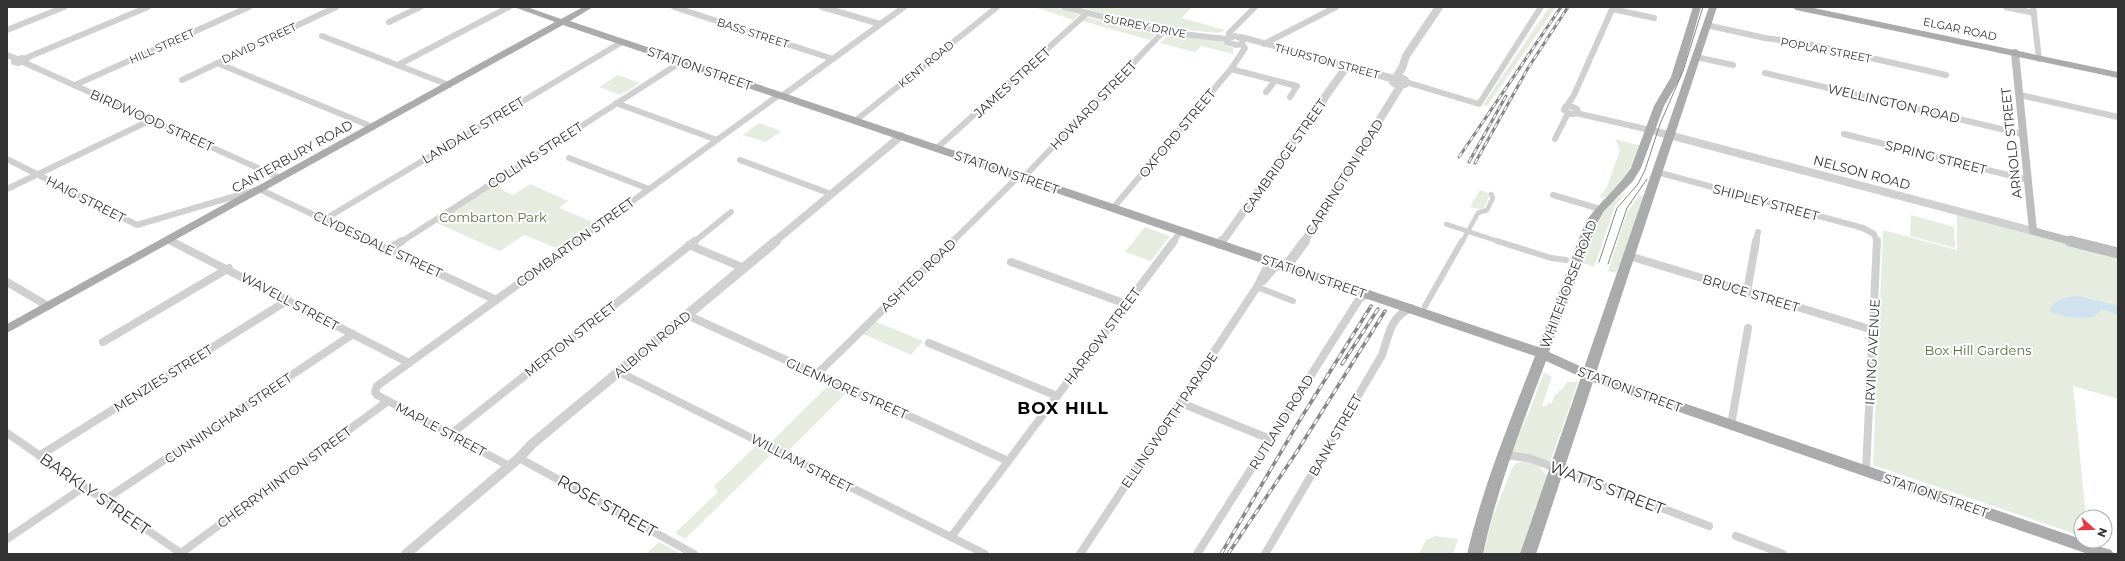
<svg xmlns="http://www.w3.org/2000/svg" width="2125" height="561" font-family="Montserrat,sans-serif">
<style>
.green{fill:#e6ecdf}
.water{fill:#cfe2ee}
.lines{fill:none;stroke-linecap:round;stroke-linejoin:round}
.pedestrian-far1{stroke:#d0d0d0;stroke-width:4.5}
.pedestrian{stroke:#d0d0d0;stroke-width:6}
.minor-far1{stroke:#d0d0d0;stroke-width:6}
.minor{stroke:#d0d0d0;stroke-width:8}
.tertiary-far1{stroke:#d0d0d0;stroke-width:8}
.tertiary{stroke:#d0d0d0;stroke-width:10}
.secondary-far1{stroke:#bdbdbd;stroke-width:8}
.secondary{stroke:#bdbdbd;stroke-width:11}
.primary{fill:#ababab;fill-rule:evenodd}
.tram{stroke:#888;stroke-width:1}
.rail-far1-casing{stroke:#888;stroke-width:3}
.rail-casing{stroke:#888;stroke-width:3.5}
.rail-far1{stroke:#fff;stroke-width:1.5;stroke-dasharray:5;stroke-linecap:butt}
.rail{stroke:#fff;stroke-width:2;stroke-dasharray:6;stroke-linecap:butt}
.labels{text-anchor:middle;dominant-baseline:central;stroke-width:4;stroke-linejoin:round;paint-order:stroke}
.far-street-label{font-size:11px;fill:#333;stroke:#fff}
.street-label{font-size:13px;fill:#333;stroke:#fff}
.park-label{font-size:13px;fill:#56703f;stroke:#fff}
.near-street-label{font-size:16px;fill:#333;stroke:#fff}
.district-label{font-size:17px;font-weight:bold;letter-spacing:1px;fill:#000;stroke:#fff}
</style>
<rect width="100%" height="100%" fill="#fff"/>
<g class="green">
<path d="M1035 7H1055L1079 15 1073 20Z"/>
<path d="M1081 7H1192L1182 18 1225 30C1218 35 1207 32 1198 31 1158 28 1120 19 1081 7Z"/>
<path d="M1549 7H1556L1487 106 1483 105Z"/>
<path d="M1086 17 1156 34 1150 40 1082 21Z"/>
<path d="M1171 35 1220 41 1233 48V54L1201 46 1195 52 1160 43 1167 36Z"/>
<path d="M618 75 640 83 621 95 599 87Z"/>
<path d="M759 123 781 131 766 142 743 135Z"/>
<path d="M1615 139 1641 146C1634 162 1619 194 1601 198L1600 196 1607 187 1620 150Z"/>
<path d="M489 184 513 195 530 184 568 201 559 208 600 225 564 251 524 235 500 251 432 221Z"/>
<path d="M1480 190 1490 194 1484 208 1481 209 1470 207Z"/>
<path d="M1628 191 1615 206 1594 267 1583 263 1600 216 1611 203Z"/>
<path d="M1639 195 1644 196 1619 267 1615 273 1608 271 1627 213Z"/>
<path d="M1957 214 2118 256V399L2073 386 2086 517H2081V536L1873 465 1883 230 1957 250Z"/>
<path d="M1911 215 1954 227 1955 248 1910 236Z"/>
<path d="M1145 227 1170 236 1151 261 1125 252Z"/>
<path d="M874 321 923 341 911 355 861 333Z"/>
<path d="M1544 372 1552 377 1542 406H1547L1548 403H1552L1555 394H1558L1559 390H1562L1567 382H1578L1550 462 1512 455V449L1530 410Z"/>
<path d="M831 383 848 391 785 454 776 450 685 539 675 533 718 492 714 486 760 442 767 446Z"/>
<path d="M1524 461 1538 465 1547 476 1522 554H1483L1493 516 1512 468 1515 464Z"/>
<path d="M1435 536 1458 539 1453 554H1419L1426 540Z"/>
<path d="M659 542 681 554H646Z"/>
</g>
<path class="water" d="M2078 296 2118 306V315L2102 309C2099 311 2098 314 2095 316 2087 320 2057 317 2050 311 2052 299 2068 297 2078 296Z"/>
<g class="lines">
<g class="pedestrian-far1">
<path d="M1446 224 1500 242"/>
<path d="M1462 242 1478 213 1487 210 1493 198 1491 194"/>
</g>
<g class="pedestrian">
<path d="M1497 241 1551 258 1566 260"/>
<path d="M1257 287 1293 301"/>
<path d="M1425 306 1462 241"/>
</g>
<g class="minor-far1">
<path d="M674 7 833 59"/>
<path d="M822 7 880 24"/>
<path d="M1064 7 1163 32 1227 39"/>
<path d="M2006 7 2034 13"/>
<path d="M2033 7 2039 59"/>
<path d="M1612 9 1654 18"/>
<path d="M389 22 420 7"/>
<path d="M1706 25 1765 38 1809 44 1946 75"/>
<path d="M7 30 64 7"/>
<path d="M322 36 449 85"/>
<path d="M1235 36 1243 39 1242 44 1236 45 1227 42V39Z"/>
<path d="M1229 37V33L1255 7"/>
<path d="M1241 37 1347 66"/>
<path d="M1264 44 1336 7"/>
<path d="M7 55 17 59"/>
<path d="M1696 57 1733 65"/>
<path d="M21 58 27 59 19 63 14 62Z"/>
<path d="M26 58 148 7"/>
<path d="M23 62 280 178"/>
<path d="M217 63 373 127"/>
<path d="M398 65 509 7"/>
<path d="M1231 69 1297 86 1290 97"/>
<path d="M1765 73 2022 134"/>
<path d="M182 80 336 7"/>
<path d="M1406 82 1479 104 1541 7"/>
<path d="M75 85 249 7"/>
<path d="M1266 92 1275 81"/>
<path d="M2020 95 2118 117"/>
<path d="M782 96 904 7"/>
<path d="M616 103 717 140"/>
<path d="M1570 106 1577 109 1578 113 1571 114 1564 110 1565 107Z"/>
<path d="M1566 107 1574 95 1613 7"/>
<path d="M1576 113 1650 130"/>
<path d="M855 121 997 7"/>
<path d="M1844 134 2028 180"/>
<path d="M1555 139 1568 113"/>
<path d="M937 148 1086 14"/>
<path d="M569 158 649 189"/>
<path d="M7 159 137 225 259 189 371 242"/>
<path d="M740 160 831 194"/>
<path d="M1657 172 1863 228 1874 234 1877 242"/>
<path d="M1023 178 1163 32"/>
<path d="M7 189 151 120"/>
<path d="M1553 195 1600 209"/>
<path d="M1113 208 1231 69 1245 48 1242 44"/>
<path d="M325 219 622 42"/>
<path d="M170 240 173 242"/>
<path d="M401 242 681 62"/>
<path d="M576 242 779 95"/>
<path d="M694 242 731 212"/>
<path d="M952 242 1019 176"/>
<path d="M1173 242 1181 231"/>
<path d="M1756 242 1758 232"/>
</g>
<g class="minor">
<path d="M171 241 409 363"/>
<path d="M369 241 496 300"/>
<path d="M689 245 744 268"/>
<path d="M389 249 402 241"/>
<path d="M1629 256 1873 330"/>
<path d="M1011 262 1126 304"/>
<path d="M1263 281 1275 267 1284 265"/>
<path d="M7 282 48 306"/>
<path d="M1747 292 1756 241"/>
<path d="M687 315 1008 461"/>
<path d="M103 342 229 268"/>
<path d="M929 343 1057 396"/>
<path d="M619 372 985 554"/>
<path d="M816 375 953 241"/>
<path d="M1181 403 1270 439"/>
<path d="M1731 425 1748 328"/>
<path d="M7 433 182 554"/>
<path d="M451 434 695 241"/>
<path d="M1504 455 1529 458 1709 526"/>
<path d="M39 456 288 300"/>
<path d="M519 458 694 554"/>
<path d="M509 466 377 395 375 392 377 386 578 241"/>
<path d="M1866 471 1877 241"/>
<path d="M103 501 353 334"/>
<path d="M1736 536 1783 554"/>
<path d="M951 537 1174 241"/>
<path d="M7 539 84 487"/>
<path d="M181 553 388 401"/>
<path d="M1080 554 1257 287 1268 265 1267 260"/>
<path d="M1197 554 1360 298 1369 294"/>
<path d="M1265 554 1382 355C1389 335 1390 317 1411 308"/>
</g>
<g class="tertiary-far1">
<path d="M1400 78 1405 80V84L1398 85 1393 82 1395 79Z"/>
<path d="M1395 79 1402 68 1406 56 1439 7"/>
<path d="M1650 130 2033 231"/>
<path d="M774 242 901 136"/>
<path d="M1222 242 1347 66 1394 79"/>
<path d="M1304 242 1401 85"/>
</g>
<g class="tertiary">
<path d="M1220 244 1222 241"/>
<path d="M1284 265 1291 260 1305 241"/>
<path d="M406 554 519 458 532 444 776 241"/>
</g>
<path class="secondary-far1" d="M2015 53 2033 231 2074 242"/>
<path class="secondary" d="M2070 241 2118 253"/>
<g class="primary">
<path d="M514 7H527L561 19 583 7H593L570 21 1538 347 1585 223C1598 203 1618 188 1631 168L1654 106 1671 77 1693 7H1701L1681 77 1664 106 1641 168 1633 181 1604 211 1597 223 1549 352 1584 368 1709 7H1717L1596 373 2081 539V541L2111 550 2114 554H2088L1593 382 1536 554H1520L1581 377 1546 361C1522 425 1497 488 1483 554H1467C1483 486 1510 421 1535 356L563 25 7 333V324L555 22Z"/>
<path d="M1792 7H1809L2118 72V78L1796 10Z"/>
</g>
<g class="tram">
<path d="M1599 262 1617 208 1638 184 1645 170 1660 124 1683 71 1703 7"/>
<path d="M1608 264 1627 208 1647 179"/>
</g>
<g class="rail-far1-casing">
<g id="rail-far1">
<path d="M1459 157 1561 7"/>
<path d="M1469 162 1506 96"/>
<path d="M1475 163 1528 68 1568 7"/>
</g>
</g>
<g class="rail-casing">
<g id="rail">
<path d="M1342 364 1378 309"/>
<path d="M1221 554 1298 423 1371 306"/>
<path d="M1228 554 1296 453 1385 311"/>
</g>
</g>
<use href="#rail-far1" class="rail-far1"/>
<use href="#rail" class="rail"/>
</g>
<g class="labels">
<g class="far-street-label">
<text transform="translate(1145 26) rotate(11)">SURREY DRIVE</text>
<text transform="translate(1960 29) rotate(12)">ELGAR ROAD</text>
<text transform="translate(753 33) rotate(18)">BASS STREET</text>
<text transform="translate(259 43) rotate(-25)">DAVID STREET</text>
<text transform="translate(162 46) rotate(-24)">HILL STREET</text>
<text transform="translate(1826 50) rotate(11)">POPLAR STREET</text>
<text transform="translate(1327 61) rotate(15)">THURSTON STREET</text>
<text transform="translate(926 64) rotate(-39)">KENT ROAD</text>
</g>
<g class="street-label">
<text transform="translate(700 68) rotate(19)">STATION STREET</text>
<text transform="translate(1012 82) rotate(-42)">JAMES STREET</text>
<text transform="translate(1894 103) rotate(13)">WELLINGTON ROAD</text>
<text transform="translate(1093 105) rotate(-46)">HOWARD STREET</text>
<text transform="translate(152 120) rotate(24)">BIRDWOOD STREET</text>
<text transform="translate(473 130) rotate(-31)">LANDALE STREET</text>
<text transform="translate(1177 133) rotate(-50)">OXFORD STREET</text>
<text transform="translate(2011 143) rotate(-96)">ARNOLD STREET</text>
<text transform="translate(535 155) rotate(-33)">COLLINS STREET</text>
<text transform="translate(292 156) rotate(-29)">CANTERBURY ROAD</text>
<text transform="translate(1284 156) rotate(-55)">CAMBRIDGE STREET</text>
<text transform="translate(1936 157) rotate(14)">SPRING STREET</text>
<text transform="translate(1007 172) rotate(19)">STATION STREET</text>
<text transform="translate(1862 172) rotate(15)">NELSON ROAD</text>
<text transform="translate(1344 177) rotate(-58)">CARRINGTON ROAD</text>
<text transform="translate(86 199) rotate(27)">HAIG STREET</text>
<text transform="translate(1766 202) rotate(15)">SHIPLEY STREET</text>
<text transform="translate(575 242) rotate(-36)">COMBARTON STREET</text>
<text transform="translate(378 244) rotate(25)">CLYDESDALE STREET</text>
<text transform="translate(918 275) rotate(-44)">ASHTED ROAD</text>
<text transform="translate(1314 276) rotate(19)">STATION STREET</text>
<text transform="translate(1568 284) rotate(-69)">WHITEHORSE ROAD</text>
<text transform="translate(1751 293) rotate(17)">BRUCE STREET</text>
<text transform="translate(290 301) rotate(28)">WAVELL STREET</text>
<text transform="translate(1102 336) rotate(-53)">HARROW STREET</text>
<text transform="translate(570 339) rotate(-38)">MERTON STREET</text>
<text transform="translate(652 344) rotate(-40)">ALBION ROAD</text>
<text transform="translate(1872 352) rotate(-87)">IRVING AVENUE</text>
<text transform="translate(163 378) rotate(-32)">MENZIES STREET</text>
<text transform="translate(847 388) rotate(24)">GLENMORE STREET</text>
<text transform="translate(1630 389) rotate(20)">STATION STREET</text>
<text transform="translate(228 418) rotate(-34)">CUNNINGHAM STREET</text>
<text transform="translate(1169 420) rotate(-56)">ELLINGWORTH PARADE</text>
<text transform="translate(1281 422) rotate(-58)">RUTLAND ROAD</text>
<text transform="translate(441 429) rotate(28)">MAPLE STREET</text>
<text transform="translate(1335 435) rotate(-60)">BANK STREET</text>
<text transform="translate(802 463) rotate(27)">WILLIAM STREET</text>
<text transform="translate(284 477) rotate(-36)">CHERRYHINTON STREET</text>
<text transform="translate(1936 495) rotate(19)">STATION STREET</text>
</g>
<g class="park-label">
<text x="493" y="217">Combarton Park</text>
<text x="1978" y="350">Box Hill Gardens</text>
</g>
<g class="near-street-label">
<text transform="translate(1607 488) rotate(21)">WATTS STREET</text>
<text transform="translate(95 494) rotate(35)">BARKLY STREET</text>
<text transform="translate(607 506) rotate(29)">ROSE STREET</text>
</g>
<g class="district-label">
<text x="1063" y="408">BOX HILL</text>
</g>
</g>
<rect width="2125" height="561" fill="none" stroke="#333333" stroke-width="16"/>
<g transform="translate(2093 529) rotate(111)"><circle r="19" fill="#ffffff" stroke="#adadad"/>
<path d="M0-3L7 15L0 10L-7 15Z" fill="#e63946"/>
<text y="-6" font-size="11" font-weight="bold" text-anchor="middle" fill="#333333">N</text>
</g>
</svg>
